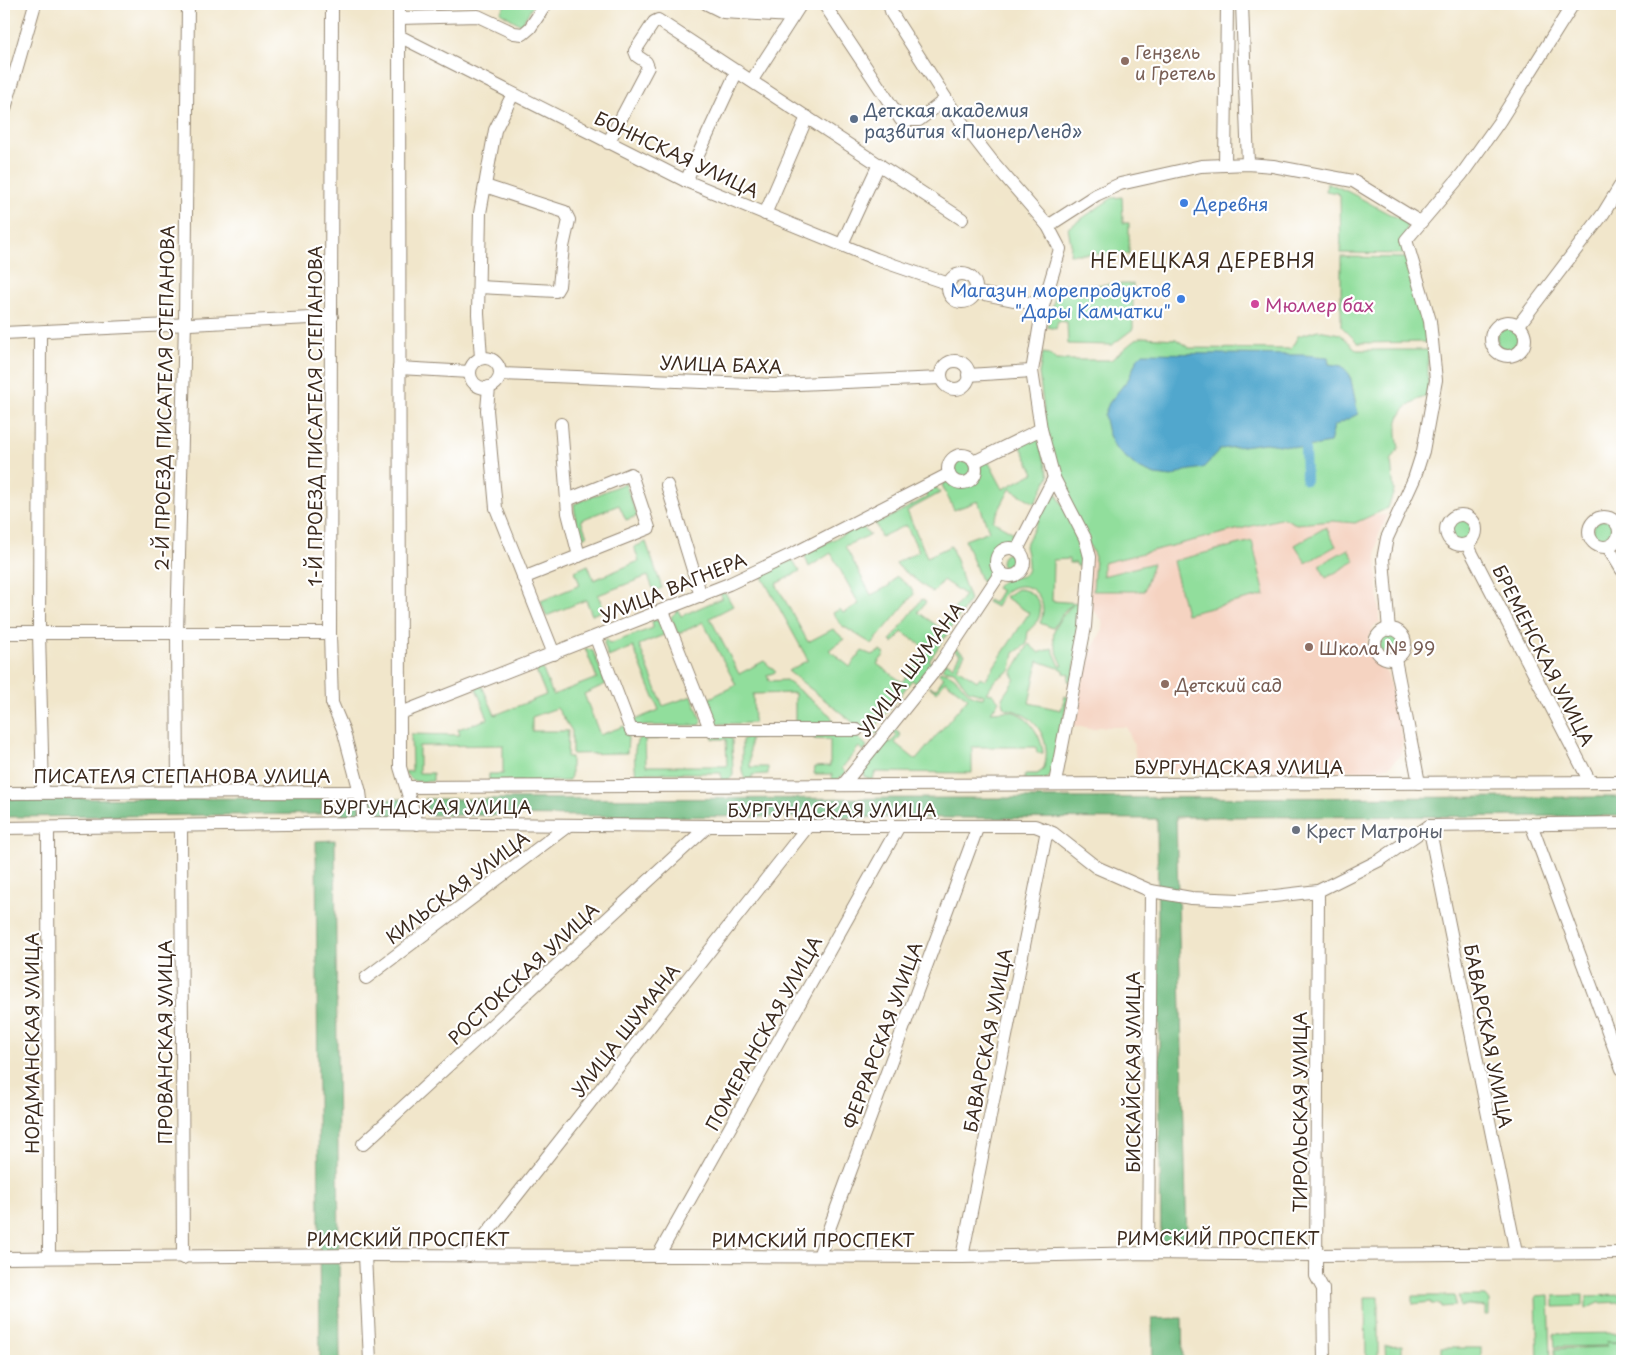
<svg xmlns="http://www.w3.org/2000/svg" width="1626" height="1365" font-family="'Playpen Sans',sans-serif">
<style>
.built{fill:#f5d3c1}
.green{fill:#91de9c;stroke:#66845d}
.forest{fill:#74bd84;stroke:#587451}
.water{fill:#51a7cd;stroke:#466876}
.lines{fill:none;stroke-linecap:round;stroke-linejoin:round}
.canal{stroke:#51a7cd;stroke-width:10}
.minor-casing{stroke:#968874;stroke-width:14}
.minor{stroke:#fff;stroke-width:12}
.education-dot{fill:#8d6e63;stroke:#fff;stroke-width:2}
.service-dot{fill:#5c6f8a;stroke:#fff;stroke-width:2}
.shop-dot{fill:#3f7fe0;stroke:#fff;stroke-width:2}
.hotel-dot{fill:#d1479c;stroke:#fff;stroke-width:2}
.worship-dot{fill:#6b7280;stroke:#fff;stroke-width:2}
.labels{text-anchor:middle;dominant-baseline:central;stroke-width:4.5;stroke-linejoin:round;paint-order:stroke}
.education-label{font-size:18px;fill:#785e54;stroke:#fff;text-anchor:start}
.service-label{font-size:18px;fill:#4e5e75;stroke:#fff;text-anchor:start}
.street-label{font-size:18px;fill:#3b2a1e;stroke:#fff}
.shop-label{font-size:18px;fill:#366cbe;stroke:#fff;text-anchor:start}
.hotel-label{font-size:18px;fill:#b23c85;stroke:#fff;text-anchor:start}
.worship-label{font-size:18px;fill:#5b616d;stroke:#fff;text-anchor:start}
.neighbourhood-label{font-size:19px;letter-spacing:1px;fill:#3b2a1e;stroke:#fff}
</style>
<rect width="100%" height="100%" fill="#fff"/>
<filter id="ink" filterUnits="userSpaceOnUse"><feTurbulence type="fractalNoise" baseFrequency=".02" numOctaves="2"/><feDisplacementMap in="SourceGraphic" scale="10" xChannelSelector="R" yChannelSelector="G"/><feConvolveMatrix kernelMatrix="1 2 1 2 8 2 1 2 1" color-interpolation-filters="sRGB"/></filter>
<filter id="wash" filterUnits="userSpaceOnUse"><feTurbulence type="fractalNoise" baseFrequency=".0096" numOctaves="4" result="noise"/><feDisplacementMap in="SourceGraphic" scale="20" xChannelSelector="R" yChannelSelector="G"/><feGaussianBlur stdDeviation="1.12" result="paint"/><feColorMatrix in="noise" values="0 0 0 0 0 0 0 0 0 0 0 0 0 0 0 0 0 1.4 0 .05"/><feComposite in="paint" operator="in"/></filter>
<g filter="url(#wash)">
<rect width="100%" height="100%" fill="#f1e6cb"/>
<path class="built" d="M1388 515 1378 537 1376 554 1380 622 1373 627 1367 641 1370 652 1388 675 1403 740 1400 755 1390 766 1372 771 1137 772 1134 744 1126 727H1098V729H1087L1086 727H1073L1086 660 1103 629 1102 620 1092 609 1081 516Z"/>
<g class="green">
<path d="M506 4H534L521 25 500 12Z"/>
<path d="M1327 183C1355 192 1379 211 1407 222L1404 254 1341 253 1340 196 1337 193 1326 191Z"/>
<path d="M1122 197 1123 223H1129V254H1070L1071 244 1068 228 1112 198Z"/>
<path d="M1341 257 1407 258 1423 312 1427 342 1358 343 1341 326Z"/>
<path d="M1133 284V329L1112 345 1068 344 1067 322 1058 321 1056 329 1047 327 1058 285Z"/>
<circle cx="1508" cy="339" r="11"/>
<path d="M1318 330 1340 334 1357 350H1428V396C1399 405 1393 420 1399 448L1391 461 1394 491 1388 508 1355 523 1333 521 1296 524 1284 518 1103 563V576L1153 563 1144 591H1093L1095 557 1062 486 1047 434 1039 373 1043 353 1050 354 1056 360H1111L1136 339 1143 337 1176 339 1189 348 1291 349 1298 336Z"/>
<path d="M1037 436 1049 476 1035 503 1010 489 993 521 1019 536 995 549 991 557 994 574 990 581 982 583 965 540 989 531 978 501 954 510 942 485 947 481C963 487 981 491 980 466L987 459 1003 489 1034 473 1019 443Z"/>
<circle cx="962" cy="469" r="9"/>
<path d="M625 483 637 516 626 520 619 505 581 520 587 536 578 539 574 504Z"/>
<path d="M936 487 940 493 907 511 927 557 951 546 970 600 929 661 934 664 918 685 912 680 874 729 879 733 869 735 788 671 808 660 761 575 792 560 800 571 776 584 808 642 833 629 844 639 829 650 850 667 862 651 872 655 881 651 885 654 877 664 902 682 927 649 902 632 893 643 890 641 922 599 926 602 918 612 940 628 965 595 943 580 933 593 899 567 896 563 919 551 906 525 881 537 874 520 877 516 881 522 927 497 924 491Z"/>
<path d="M1052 493H1056L1085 546 1083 566H1077L1076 563H1069V559L1053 560 1052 601 1080 603 1082 588H1084L1073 681H1068L1069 674 1064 673V670L1038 661 1029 703 1061 710 1065 696 1068 697 1051 775 1047 779 1025 781V774H1037L1043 770C1052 748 1042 723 1020 713 1015 710 1010 710 1005 708L1002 698 1015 679 1012 673 1029 644 1039 653 1052 648 1060 666H1063C1049 635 1049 630 1073 604L1065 610 1053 628 1040 623C1051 600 1029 575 1007 591 1002 594 999 602 996 607L987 602 988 600 994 603 1001 591 996 588C1011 566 1037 593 1025 546Z"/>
<circle cx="1604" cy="531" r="11"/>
<circle cx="1462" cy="531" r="11"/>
<path d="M861 525 870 535 845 546 871 595 889 586 896 576 910 587 914 594 872 644 841 625 833 613 840 609 843 613 859 604 831 553 809 567 805 557 807 553Z"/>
<path d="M1326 527 1336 546 1306 563 1295 545Z"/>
<path d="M1252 541 1265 595 1186 614 1173 561Z"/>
<path d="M646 542 662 588 654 591 648 576 598 595 604 610 592 615 586 600 546 616 541 601 580 585 575 571 588 565 594 580 639 561 634 547Z"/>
<path d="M1348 549 1355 561 1326 578 1319 565Z"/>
<circle cx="1010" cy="562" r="9"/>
<path d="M1017 589C1035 589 1047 607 1036 623 1034 626 1030 628 1028 632 1027 636 1027 640 1027 644L1014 653 1011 670 995 680 986 693 993 694 999 701 991 712C996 712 1003 711 1006 711 1026 710 1042 736 1043 753H1037L1036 747H972V773L876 772 872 780 865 777 862 768 885 739 891 743 897 735 892 731 894 729 901 735 895 743 916 760 968 698 945 681 937 692 929 687 936 689 944 677 939 674 940 671C966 676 959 696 983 698L984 695 968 690 954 671 942 669 946 662 953 666 960 654 954 650 956 648 965 654 957 668 977 681 980 677 985 680 1029 613 1005 597Z"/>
<path d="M720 592 726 594 733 606 710 618 739 674 764 661 776 672 767 675 769 681 786 680 830 715 833 720 831 725 795 726V693L753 694 754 723 713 724 704 701 736 685 703 622 678 634 671 617 678 610 681 616 722 598Z"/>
<path d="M655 620 661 622 666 634 639 645 663 706 692 696 702 722 700 725 634 726 632 721 659 710 633 647 608 657 604 643 606 638 609 644 653 628 652 621Z"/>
<circle cx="1390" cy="644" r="11"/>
<path d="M585 648 593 651 606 684 584 694 600 735 624 726 628 738 627 753 572 754V731L557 708 532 717V731H568L567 757H571V776L568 781 489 782V774H503V745L419 746V773H433V781C421 782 412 784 405 772L412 771 411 734 460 735 458 729 488 719 476 688 482 686 495 715 546 695 534 666 540 663 553 695 597 678Z"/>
<path d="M713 734 729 735 732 739 733 775 730 779 721 780V773H641L640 780 636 777C635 767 632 744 640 737 644 733 654 735 659 735V739H645L646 766H727L726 739H713Z"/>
<path d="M762 734V738L750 739V767H768V774L752 775V780H745L742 770V740L747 736Z"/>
<path d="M814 735H856L867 746 864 751 859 747 842 768 846 773 838 779 832 780V774H814L815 767 830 766V740L814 739Z"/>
<path d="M1549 1295 1551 1361H1538L1536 1296Z"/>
<path d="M1582 1295V1306L1554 1307V1296Z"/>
<path d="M1622 1295V1302L1599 1303 1586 1309V1296Z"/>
<path d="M1413 1296H1455V1306L1441 1307V1304H1431V1302L1413 1304Z"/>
<path d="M1459 1296H1485L1489 1301V1315H1485V1307L1468 1305 1460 1307Z"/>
<path d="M1365 1297H1378V1361H1366Z"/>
<path d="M1622 1333V1342H1606L1621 1343V1360L1555 1361V1349L1606 1347V1344V1346L1555 1347 1554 1334Z"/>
<path d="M1402 1345V1361H1386L1385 1346Z"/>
<rect x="1441" y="1348" width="40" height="13"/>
</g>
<g class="forest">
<path d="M1622 797V816L1176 817 1187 1241H1161L1157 819 427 815 425 799Z"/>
<path d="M322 798 321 814 4 817V799Z"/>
<path d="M403 799V819L342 820V800Z"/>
<path d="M335 840 340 1361H320L316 841Z"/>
<path d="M1182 1318 1183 1361H1153L1152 1319Z"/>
</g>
<path class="water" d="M1143 353 1304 355 1328 357 1329 364 1342 366 1350 375 1358 414 1334 426 1330 443 1301 448 1265 443 1221 449 1203 468 1185 471 1172 477 1155 475 1138 468 1115 448 1108 433 1104 415 1109 403 1129 378 1137 359Z"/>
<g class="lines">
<path class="canal" d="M1305 447 1306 480"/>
</g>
</g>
<g filter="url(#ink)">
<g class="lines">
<g class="minor-casing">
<g id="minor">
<path d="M332 4 330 633 332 703 343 729 360 792 364 823"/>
<path d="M399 4 400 767 417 824"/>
<path d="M707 4 723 12 793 16"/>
<path d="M824 4 901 120H919L946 99"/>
<path d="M889 4 892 14 957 116 992 161 1048 226"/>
<path d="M1242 4 1248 164"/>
<path d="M399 18 478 16 514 33 523 34 530 28 546 4"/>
<path d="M399 36 686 181 876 259 949 284"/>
<path d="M752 80 801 4"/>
<path d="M4 112 35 4"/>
<path d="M608 143 648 67 646 62 637 56 635 51 654 22 658 20 962 219"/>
<path d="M1225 165 1227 4"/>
<path d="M686 181 737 71"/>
<path d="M765 214 807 117"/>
<path d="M842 244 879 164"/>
<circle cx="962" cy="288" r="14"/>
<path d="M479 287 556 291 559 286 563 247 569 220 565 212 485 186"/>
<path d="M975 292 1043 306"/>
<circle cx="1508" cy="339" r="17"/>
<path d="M1518 326 1603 214 1622 183"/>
<path d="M40 332 39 633 43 792"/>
<path d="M4 333 332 317"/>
<path d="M481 358 478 314 480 213 495 130 513 94"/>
<circle cx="485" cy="373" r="15"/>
<circle cx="955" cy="375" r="14"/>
<path d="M399 368 470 372"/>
<path d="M500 374 774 385 941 378"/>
<path d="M968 375 1032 371"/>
<path d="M489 387 487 410 496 508 554 654"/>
<path d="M561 424 568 513 579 556"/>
<circle cx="962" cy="469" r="14"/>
<path d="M974 462 1041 429"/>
<path d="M667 485 701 596"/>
<circle cx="1461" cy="530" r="15"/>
<circle cx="1604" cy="532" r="15"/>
<path d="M1467 544 1590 782"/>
<path d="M1608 547 1622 570"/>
<circle cx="1010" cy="562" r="14"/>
<path d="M1017 550 1054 478"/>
<path d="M523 578 649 528 631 474 567 500"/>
<path d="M663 611 711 731"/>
<circle cx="1390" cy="644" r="15"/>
<path d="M1389 630 1383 559 1387 538 1414 479 1423 451 1436 380 1430 321 1406 240 1462 174 1499 122 1573 4"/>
<path d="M4 633H330"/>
<path d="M596 638 631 730H857"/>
<path d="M1395 659 1419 783"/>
<path d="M401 713 729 584 797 552 949 474"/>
<path d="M1055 783 1085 627 1090 557 1085 538 1054 478 1041 429 1032 371 1043 306 1060 249 1048 226 1096 195 1120 184 1201 166 1248 164 1273 166 1353 181 1420 222"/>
<path d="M843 785 940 664 1001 572"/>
<path d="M407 787 1622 782"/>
<path d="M4 793 360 792"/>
<path d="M178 793 177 633 185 322 188 4"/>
<path d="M1531 824 1622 1069"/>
<path d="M1429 826 1516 1253"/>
<path d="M181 827 183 1258"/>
<path d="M4 828 364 823 708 826H1035L1053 833 1096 867 1151 891 1191 898 1240 900 1318 891 1380 860 1429 826 1622 823"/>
<path d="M48 828 49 1257"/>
<path d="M1318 891 1316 1276 1323 1289 1324 1361"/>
<path d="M366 978 569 825"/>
<path d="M363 1144 708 826"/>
<path d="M1148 1253 1151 891"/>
<path d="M365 1255 370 1361"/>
<path d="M469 1256 808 826"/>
<path d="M658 1256 899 826"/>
<path d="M819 1256 978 826"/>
<path d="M962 1257 1047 830"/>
<path d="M4 1258 365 1255 962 1257 1148 1253 1315 1255 1622 1253"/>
</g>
</g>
<use href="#minor" class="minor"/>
</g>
</g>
<g class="education-dot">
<circle cx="1125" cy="61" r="5"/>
<circle cx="1309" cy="647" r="5"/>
<circle cx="1165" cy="684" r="5"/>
</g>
<circle class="service-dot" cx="854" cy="119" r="5"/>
<g class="shop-dot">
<circle cx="1184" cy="203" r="5"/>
<circle cx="1181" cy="299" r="5"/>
</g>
<circle class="hotel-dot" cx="1255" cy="304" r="5"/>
<circle class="worship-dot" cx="1296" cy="830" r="5"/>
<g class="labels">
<g class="education-label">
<text x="1135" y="51">Гензель<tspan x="1135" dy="21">и Гретель</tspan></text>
<text x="1319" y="647">Школа № 99</text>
<text x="1175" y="684">Детский сад</text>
</g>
<g class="service-label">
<text x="864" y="109">Детская академия<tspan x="864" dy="21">развития «ПионерЛенд»</tspan></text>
</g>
<g class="street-label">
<text transform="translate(677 154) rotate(25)">БОННСКАЯ УЛИЦА</text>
<text transform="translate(721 364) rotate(2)">УЛИЦА БАХА</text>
<text transform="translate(164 398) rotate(-89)">2-Й ПРОЕЗД ПИСАТЕЛЯ СТЕПАНОВА</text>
<text transform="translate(314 416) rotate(-90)">1-Й ПРОЕЗД ПИСАТЕЛЯ СТЕПАНОВА</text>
<text transform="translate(673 587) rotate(-22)">УЛИЦА ВАГНЕРА</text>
<text transform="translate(1544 655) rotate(63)">БРЕМЕНСКАЯ УЛИЦА</text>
<text transform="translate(910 669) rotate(-53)">УЛИЦА ШУМАНА</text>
<text x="1239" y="766">БУРГУНДСКАЯ УЛИЦА</text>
<text x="182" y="775">ПИСАТЕЛЯ СТЕПАНОВА УЛИЦА</text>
<text x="427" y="806">БУРГУНДСКАЯ УЛИЦА</text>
<text x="832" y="809">БУРГУНДСКАЯ УЛИЦА</text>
<text transform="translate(457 887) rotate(-37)">КИЛЬСКАЯ УЛИЦА</text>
<text transform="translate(523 973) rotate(-43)">РОСТОКСКАЯ УЛИЦА</text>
<text transform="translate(625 1030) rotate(-52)">УЛИЦА ШУМАНА</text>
<text transform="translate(763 1033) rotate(-61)">ПОМЕРАНСКАЯ УЛИЦА</text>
<text transform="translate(882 1035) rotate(-70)">ФЕРРАРСКАЯ УЛИЦА</text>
<text transform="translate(1489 1036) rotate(79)">БАВАРСКАЯ УЛИЦА</text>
<text transform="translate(987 1040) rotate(-79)">БАВАРСКАЯ УЛИЦА</text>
<text transform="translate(164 1042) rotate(-90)">ПРОВАНСКАЯ УЛИЦА</text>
<text transform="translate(31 1043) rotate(-90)">НОРДМАНСКАЯ УЛИЦА</text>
<text transform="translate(1132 1072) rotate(-90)">БИСКАЙСКАЯ УЛИЦА</text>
<text transform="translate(1299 1112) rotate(-90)">ТИРОЛЬСКАЯ УЛИЦА</text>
<text x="1218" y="1237">РИМСКИЙ ПРОСПЕКТ</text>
<text x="408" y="1238">РИМСКИЙ ПРОСПЕКТ</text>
<text x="813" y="1239">РИМСКИЙ ПРОСПЕКТ</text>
</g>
<g class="shop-label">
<text x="1194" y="203">Деревня</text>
<text x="1171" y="289" text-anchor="end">Магазин морепродуктов<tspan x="1171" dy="21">"Дары Камчатки"</tspan></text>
</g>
<g class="hotel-label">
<text x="1265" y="304">Мюллер бах</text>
</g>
<g class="worship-label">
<text x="1306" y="830">Крест Матроны</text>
</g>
<g class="neighbourhood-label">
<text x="1203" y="260">НЕМЕЦКАЯ ДЕРЕВНЯ</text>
</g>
</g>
<rect width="1626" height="1365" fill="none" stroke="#fff" stroke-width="20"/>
</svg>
